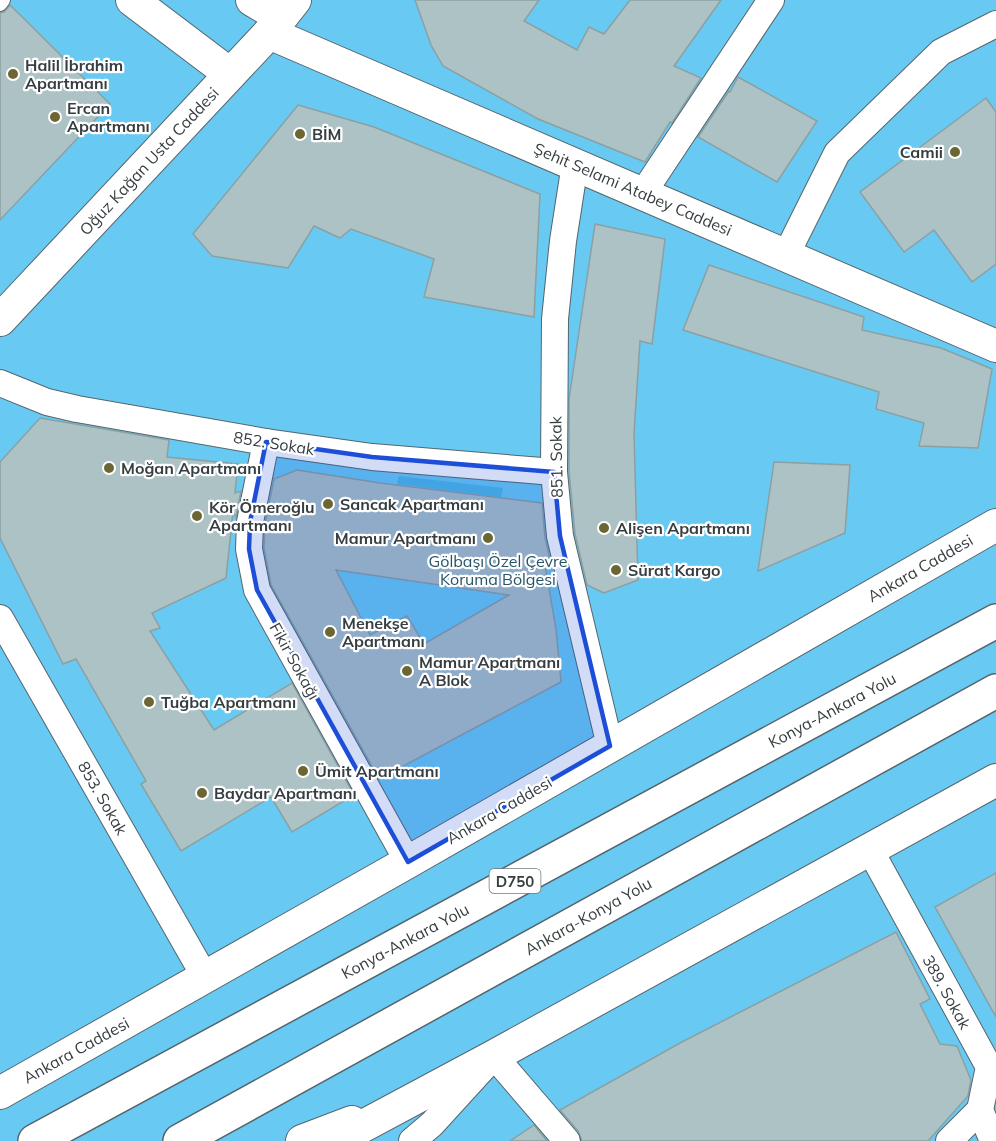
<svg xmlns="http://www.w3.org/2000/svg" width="996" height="1141" font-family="Mulish,sans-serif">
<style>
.green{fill:#68caf3}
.forest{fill:#4bbae5}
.building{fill:#adc2c4;stroke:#8ba0a2;stroke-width:1.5;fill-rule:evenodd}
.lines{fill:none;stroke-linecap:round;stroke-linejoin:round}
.service-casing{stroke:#54656d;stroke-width:16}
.minor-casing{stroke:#54656d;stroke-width:28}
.tertiary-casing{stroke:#54656d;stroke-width:34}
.trunk-casing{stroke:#54656d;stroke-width:36}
.service{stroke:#fff;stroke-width:14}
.minor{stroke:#fff;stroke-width:26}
.tertiary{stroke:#fff;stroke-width:32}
.trunk{stroke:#fff;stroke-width:33}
.marked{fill:#1d4ed8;fill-opacity:0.2;stroke:#1d4ed8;stroke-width:4.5;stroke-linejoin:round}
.poi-dot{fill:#6c6633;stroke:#fff;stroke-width:2}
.labels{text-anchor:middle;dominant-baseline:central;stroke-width:4.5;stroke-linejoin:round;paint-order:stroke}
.shield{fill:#fff;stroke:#72787a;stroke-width:1.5}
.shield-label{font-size:15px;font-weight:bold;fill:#363e41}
.poi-label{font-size:16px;font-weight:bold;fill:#363e41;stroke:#fff;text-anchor:start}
.street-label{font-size:16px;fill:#363e41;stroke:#fff}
.park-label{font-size:16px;fill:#265467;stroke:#fff}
</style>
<rect width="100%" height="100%" fill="#dcf0f8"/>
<rect class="green" x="0" y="0" width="996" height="1141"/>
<path class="forest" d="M399 476 503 488 501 497 397 484Z"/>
<g class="building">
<path d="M415 0H539L524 21 577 50 589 27 604 34 630 0H721L674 66 701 78 672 123 670 122 645 162 538 119 443 66 431 45Z"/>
<path d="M10 5 110 104 0 220V13L4 12Z"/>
<path d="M738 77 817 121 777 182 698 137 729 91 730 92Z"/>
<path d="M986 98 996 112V264L972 282 934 230 904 252 860 192Z"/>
<path d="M298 105 374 127 540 194 534 317 424 297 434 259 351 229 340 238 314 226 288 268 212 256 193 234Z"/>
<path d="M595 224 665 239 652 344 640 341 634 433 638 580 604 593 587 585 575 534 569 471V399Z"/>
<path d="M709 265 864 317 862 330 941 348 992 369 978 448 919 446 924 423 876 409 879 392 683 330Z"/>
<path d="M40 418 169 440 167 457 238 464 235 493 241 491 236 517 233 512 226 578 152 613 160 628 150 631 214 730 292 683 354 795 292 832 271 797 181 851 141 784 146 781 76 659 63 664 0 538V462Z"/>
<path d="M774 462 850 465 845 533 758 571Z"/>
<path d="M297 470 380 483 542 503 545 538 552 568 545 565 556 629 561 682 379 779 271 585 264 548 265 524 274 479ZM336 570 357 573 509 595 424 644 407 616 370 635Z"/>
<path d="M996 873V1017L935 907Z"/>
<path d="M896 932 930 999 920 1004 940 1044 957 1046 971 1080 968 1096 928 1141H582L578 1131 560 1110 680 1043Z"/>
<path d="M534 1125 547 1141H510Z"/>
</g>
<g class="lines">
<g class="service-casing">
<path id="service" d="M0 4 3 0"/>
</g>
<g class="minor-casing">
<g id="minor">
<path d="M575 164 563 241 555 319 554 472 560 536 610 746"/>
<path d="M643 193 771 0"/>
<path d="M786 255 837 153 941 52 996 24"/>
<path d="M0 383 47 402 77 409 266 442 372 457 554 472"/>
<path d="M266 442 250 522 249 549 257 590 408 862"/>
<path d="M0 618 205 977"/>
<path d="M869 848 989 1067 980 1110 993 1141"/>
<path d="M412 1141 432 1124 494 1056 567 1141"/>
<path d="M949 1141 980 1110"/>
</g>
</g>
<g class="tertiary-casing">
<g id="tertiary">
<path d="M132 0 230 74"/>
<path d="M252 0 281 17"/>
<path d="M269 33 996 346"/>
<path d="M0 320 269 33 295 0"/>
<path d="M0 1093 408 862 996 525"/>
<path d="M302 1141 352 1122"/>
<path d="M335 1141 494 1056 996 780"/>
</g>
</g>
<g class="trunk-casing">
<g id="trunk">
<path d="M35 1141 996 621"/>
<path d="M180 1141 996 691"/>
</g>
</g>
<use href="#service" class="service"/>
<use href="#minor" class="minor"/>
<use href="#tertiary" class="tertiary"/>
<use href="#trunk" class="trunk"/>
</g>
<path class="marked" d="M266 442 372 457 554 472 560 536 610 746 408 862 257 590 249 549 250 522Z"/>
<g class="poi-dot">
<circle cx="13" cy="74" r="6"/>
<circle cx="55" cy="117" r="6"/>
<circle cx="300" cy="134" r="6"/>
<circle cx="955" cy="152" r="6"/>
<circle cx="109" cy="468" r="6"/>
<circle cx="328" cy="504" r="6"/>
<circle cx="197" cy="516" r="6"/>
<circle cx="604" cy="528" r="6"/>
<circle cx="488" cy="538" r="6"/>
<circle cx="616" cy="570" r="6"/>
<circle cx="330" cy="632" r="6"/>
<circle cx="407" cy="671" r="6"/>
<circle cx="149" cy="702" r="6"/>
<circle cx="303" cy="771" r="6"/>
<circle cx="202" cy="793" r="6"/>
</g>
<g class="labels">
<rect class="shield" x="489.5" y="869" width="51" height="24" rx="4.5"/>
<g class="shield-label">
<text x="515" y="881">D750</text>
</g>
<g class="poi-label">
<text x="25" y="65">Halil İbrahim<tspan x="25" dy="18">Apartmanı</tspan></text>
<text x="67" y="108">Ercan<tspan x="67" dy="18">Apartmanı</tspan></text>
<text x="312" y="134">BİM</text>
<text x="943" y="152" text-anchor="end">Camii</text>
<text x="121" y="468">Moğan Apartmanı</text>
<text x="340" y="504">Sancak Apartmanı</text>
<text x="209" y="507">Kör Ömeroğlu<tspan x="209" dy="18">Apartmanı</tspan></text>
<text x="616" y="528">Alişen Apartmanı</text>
<text x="476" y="538" text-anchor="end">Mamur Apartmanı</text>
<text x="628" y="570">Sürat Kargo</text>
<text x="342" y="623">Menekşe<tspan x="342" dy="18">Apartmanı</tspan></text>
<text x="419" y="662">Mamur Apartmanı<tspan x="419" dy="18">A Blok</tspan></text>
<text x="161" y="702">Tuğba Apartmanı</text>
<text x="315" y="771">Ümit Apartmanı</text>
<text x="214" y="793">Baydar Apartmanı</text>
</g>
<g class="street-label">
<text transform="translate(149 161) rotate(-47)">Oğuz Kağan Usta Caddesi</text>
<text transform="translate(633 189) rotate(23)">Şehit Selami Atabey Caddesi</text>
<text transform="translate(274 443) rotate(9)">852. Sokak</text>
<text transform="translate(556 457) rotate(-91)">851. Sokak</text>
<text transform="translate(920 568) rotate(-30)">Ankara Caddesi</text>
<text transform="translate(295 661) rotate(61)">Fikir Sokağı</text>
<text transform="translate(832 710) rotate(-28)">Konya-Ankara Yolu</text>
<text transform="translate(103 798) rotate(60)">853. Sokak</text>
<text transform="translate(499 810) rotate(-30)">Ankara Caddesi</text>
<text transform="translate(588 916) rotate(-29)">Ankara-Konya Yolu</text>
<text transform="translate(405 941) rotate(-28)">Konya-Ankara Yolu</text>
<text transform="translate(947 992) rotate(61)">389. Sokak</text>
<text transform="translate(76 1050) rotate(-29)">Ankara Caddesi</text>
</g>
<g class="park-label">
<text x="498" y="561">Gölbaşı Özel Çevre<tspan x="498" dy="18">Koruma Bölgesi</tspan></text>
</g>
</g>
</svg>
